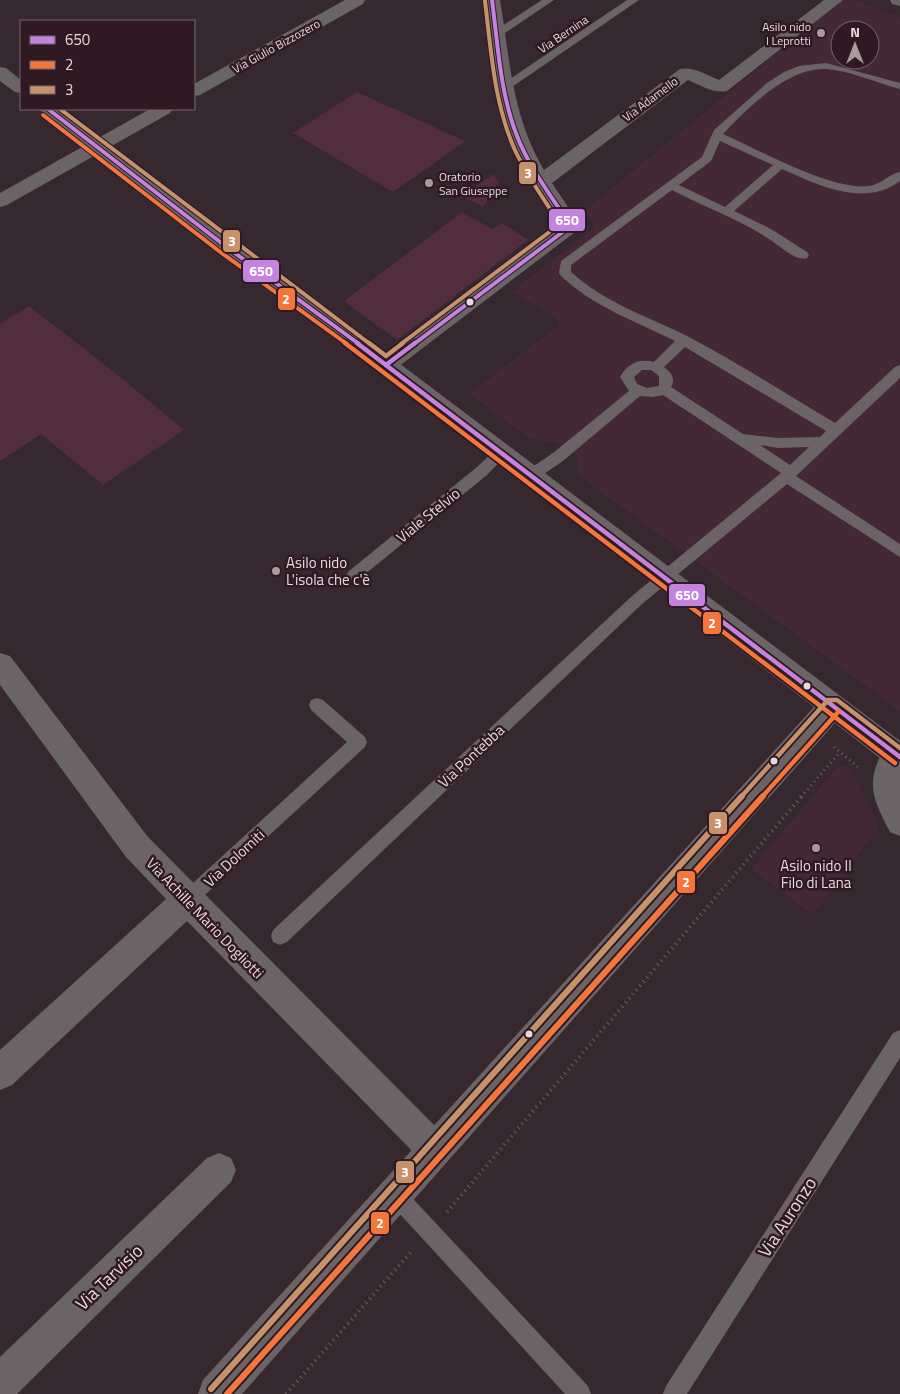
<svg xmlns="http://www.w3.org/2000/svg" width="900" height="1394" font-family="'Titillium Web',sans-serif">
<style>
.built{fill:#432835;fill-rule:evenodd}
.green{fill:#512d3e}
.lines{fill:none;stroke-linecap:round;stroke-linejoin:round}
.path-far1{stroke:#6a6365;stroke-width:3;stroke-dasharray:1 4;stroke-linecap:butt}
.path{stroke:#6a6365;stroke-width:4;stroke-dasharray:1 4.5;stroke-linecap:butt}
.service{fill:#6b6466;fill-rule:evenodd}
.minor{fill:#6b6466;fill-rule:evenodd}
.tertiary{fill:#6b6466;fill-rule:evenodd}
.bus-1-far1-casing{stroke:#2f1a24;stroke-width:6}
.bus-1-casing{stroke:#2f1a24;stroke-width:8}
.bus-2-far2-casing{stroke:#2f1a24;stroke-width:6}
.bus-2-far1-casing{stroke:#2f1a24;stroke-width:8}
.bus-2-casing{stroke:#2f1a24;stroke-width:10}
.bus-3-far2-casing{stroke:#2f1a24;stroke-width:6}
.bus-3-far1-casing{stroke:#2f1a24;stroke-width:8}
.bus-3-casing{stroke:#2f1a24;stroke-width:10}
.bus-1-far1{stroke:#c483df;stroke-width:4}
.bus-1{stroke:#c483df;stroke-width:4.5}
.bus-2-far2{stroke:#f5763a;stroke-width:4}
.bus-2-far1{stroke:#f5763a;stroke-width:4.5}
.bus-2{stroke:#f5763a;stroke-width:6}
.bus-3-far2{stroke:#c7916a;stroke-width:4}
.bus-3-far1{stroke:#c7916a;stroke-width:4.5}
.bus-3{stroke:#c7916a;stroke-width:6}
.poi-dot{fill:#a99aa0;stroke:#2f1a24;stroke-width:2}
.bus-dot{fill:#e7d8de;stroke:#2f1a24;stroke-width:2}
.labels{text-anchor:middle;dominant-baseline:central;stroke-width:5;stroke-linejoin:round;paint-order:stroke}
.far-poi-label{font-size:12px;fill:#e7d8de;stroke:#2f1a24;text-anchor:end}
.far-street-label{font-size:12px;fill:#e7d8de;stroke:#2f1a24}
.street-label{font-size:15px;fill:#e7d8de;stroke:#2f1a24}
.poi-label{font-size:15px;fill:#e7d8de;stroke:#2f1a24;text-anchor:start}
.near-street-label{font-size:18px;fill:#e7d8de;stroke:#2f1a24}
.line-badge{stroke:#2f1a24;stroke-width:2}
.badge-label{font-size:14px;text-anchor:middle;font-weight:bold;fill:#fff}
</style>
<rect width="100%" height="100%" fill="#35282e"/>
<g class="built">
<path d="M842 0H854L900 17V711L578 475 577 456 557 443 529 438 469 394 560 324 552 314 511 292 595 227 584 211ZM840 30H870V60H840Z"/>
<path d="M840 764 851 768 879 827 813 915 751 869Z"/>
</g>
<g class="green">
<path d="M357 92 456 137 466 141 393 192 293 133Z"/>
<path d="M494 174 499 182 483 207 461 195Z"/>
<path d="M462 212 492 229 502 223 528 240 397 340 344 301Z"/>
<path d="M29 306 109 368 184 430 103 485 41 434 0 461V324Z"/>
</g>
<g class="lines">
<g class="path-far1">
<path d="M834 747 858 767"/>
<path d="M801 797 840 752"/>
</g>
<g class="path">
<path d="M447 1212 802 796"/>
<path d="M286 1394 411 1252"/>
</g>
<g class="service">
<path d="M542 0H554L502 35H494V31Z"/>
<path d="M627 0H639L509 89H501L500 87 501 85Z"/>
<path d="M826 63 900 83V89C876 83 850 70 825 69 787 68 748 108 723 134 759 150 832 191 869 186 882 184 889 174 900 172V181C864 208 818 185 782 169L734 211 771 229 807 252 809 255 807 258C796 261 785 250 776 244 745 221 706 208 672 190L571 265V272C605 303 647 316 687 336 737 362 786 394 835 423L895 367 900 365V378L796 476 900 544V557L787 484 642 604 287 942 280 945 273 942 271 936 273 930 632 596 781 473 663 395 653 397 640 396 563 461 535 480 530 481 525 480 523 476 525 472 553 453 629 391 620 377C627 364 639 358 654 362L675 341C635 321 594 307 561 276L559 273 561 261 702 157 714 130 767 83 784 72 799 66ZM720 141 773 165 725 207 679 185 711 161ZM685 347 826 431 820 437 778 438 743 434 671 387C676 379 671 372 664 367ZM642 370H651L659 376V386L647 388 637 384 634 377ZM760 445 778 448 809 447 790 465Z"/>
<path d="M501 448 506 449 508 453 487 475 359 579 354 581 349 579 346 575 349 571 477 467 496 449Z"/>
<path d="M317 698 323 700 365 737 367 742 365 747 193 906 187 908 181 906 178 900 181 894 347 742 311 710 309 705 311 700Z"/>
<path d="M900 1030V1058L687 1394H663L666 1386 893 1033Z"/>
<path d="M395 1184 402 1187 588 1386 591 1394H565L388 1201 385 1194 388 1187Z"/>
</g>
<g class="minor">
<path d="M345 0H365L363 4 200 95 194 96V84Z"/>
<path d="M484 0H500C510 60 512 116 544 170L680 69C693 66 707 75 719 80L824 0H843L727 91C714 94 700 85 688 80L552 183 578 222V228L575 232 394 370 386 373 378 370 375 365 378 360 558 226V222C540 194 520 167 508 136 491 93 490 45 484 0Z"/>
<path d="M890 0H900V6L892 4Z"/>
<path d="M150 109H172L170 113 7 205 0 207V193Z"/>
<path d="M0 653 10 656 148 837 447 1138 452 1150 447 1162 435 1167 423 1162 187 921 12 1085 0 1090V1050L166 899 126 857 0 685Z"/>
<path d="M897 742 900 743V836L890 832C872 798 864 780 887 745Z"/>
<path d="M219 1153 231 1158 236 1170 231 1182 17 1394H0V1357L207 1158Z"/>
</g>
<g class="tertiary">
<path d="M0 67 6 68 21 80V93L15 92 0 81Z"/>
<path d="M39 109H59L231 240 314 299 900 741V769L890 766 835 723 242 1394H198L203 1380 814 707 298 309 217 250Z"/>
</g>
<g class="bus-1-far1-casing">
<g id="bus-1-far1">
<path d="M48 109 224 245 359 344"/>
<path d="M414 344 568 228V222C550 194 529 167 517 136 500 93 498 45 492 0"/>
</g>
</g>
<g class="bus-1-casing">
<g id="bus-1">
<path d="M357 343 900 757"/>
<path d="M386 365 415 343"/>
</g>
</g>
<g class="bus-2-far2-casing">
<path id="bus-2-far2" d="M43 115 219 251 347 344"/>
</g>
<g class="bus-2-far1-casing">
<g id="bus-2-far1">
<path d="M345 343 895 763"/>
<path d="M762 797 839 711"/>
</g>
</g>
<g class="bus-2-casing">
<path id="bus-2" d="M227 1394 763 796"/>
</g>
<g class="bus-3-far2-casing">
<g id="bus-3-far2">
<path d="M60 109 370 344"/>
<path d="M401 344 560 224C544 199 526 175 514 148 494 102 491 50 485 1"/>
</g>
</g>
<g class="bus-3-far1-casing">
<g id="bus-3-far1">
<path d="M369 343 386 356 403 343"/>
<path d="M741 797 828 700H837L900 748"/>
</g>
</g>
<g class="bus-3-casing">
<path id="bus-3" d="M211 1389 742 796"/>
</g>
<use href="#bus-1-far1" class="bus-1-far1"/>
<use href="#bus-1" class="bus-1"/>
<use href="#bus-2-far2" class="bus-2-far2"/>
<use href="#bus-2-far1" class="bus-2-far1"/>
<use href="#bus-2" class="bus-2"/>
<use href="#bus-3-far2" class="bus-3-far2"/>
<use href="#bus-3-far1" class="bus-3-far1"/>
<use href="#bus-3" class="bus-3"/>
</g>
<g class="poi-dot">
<circle cx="821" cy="33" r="5"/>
<circle cx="429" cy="183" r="5"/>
<circle cx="276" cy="571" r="5"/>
<circle cx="816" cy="848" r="5"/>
</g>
<g class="bus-dot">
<circle cx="470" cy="302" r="4.5"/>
<circle cx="807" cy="686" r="4.5"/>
<circle cx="774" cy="761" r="4.5"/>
<circle cx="529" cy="1034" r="4.5"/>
</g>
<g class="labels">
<g class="far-poi-label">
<text x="811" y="26">Asilo nido<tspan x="811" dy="14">I Leprotti</tspan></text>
<text x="439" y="176" text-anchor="start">Oratorio<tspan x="439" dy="14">San Giuseppe</tspan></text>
</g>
<g class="far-street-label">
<text transform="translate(563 34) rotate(-34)">Via Bernina</text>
<text transform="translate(276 46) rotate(-29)">Via Giulio Bizzozero</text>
<text transform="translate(650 99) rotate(-37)">Via Adamello</text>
</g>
<g class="street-label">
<text transform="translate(428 515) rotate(-39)">Viale Stelvio</text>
<text transform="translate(471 756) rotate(-43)">Via Pontebba</text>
<text transform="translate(234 858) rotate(-43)">Via Dolomiti</text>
<text transform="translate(205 918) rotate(46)">Via Achille Mario Dogliotti</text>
</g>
<g class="poi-label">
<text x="286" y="562">Asilo nido<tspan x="286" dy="17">L'isola che c'è</tspan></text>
<text x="816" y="865" text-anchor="middle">Asilo nido Il<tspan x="816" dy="17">Filo di Lana</tspan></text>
</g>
<g class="near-street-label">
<text transform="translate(787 1217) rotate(-57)">Via Auronzo</text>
<text transform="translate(109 1277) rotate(-44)">Via Tarvisio</text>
</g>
</g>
<g class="line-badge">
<rect x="518" y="161" width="19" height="24" rx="5" fill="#c7916a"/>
<rect x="548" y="208" width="38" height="24" rx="5" fill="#c483df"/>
<rect x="222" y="229" width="19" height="24" rx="5" fill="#c7916a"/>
<rect x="242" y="259" width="38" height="24" rx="5" fill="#c483df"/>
<rect x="277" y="287" width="19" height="24" rx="5" fill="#f5763a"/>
<rect x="668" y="583" width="38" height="24" rx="5" fill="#c483df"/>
<rect x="702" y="611" width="20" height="24" rx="5" fill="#f5763a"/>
<rect x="708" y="811" width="20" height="24" rx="5" fill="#c7916a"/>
<rect x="676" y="870" width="20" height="24" rx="5" fill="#f5763a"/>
<rect x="395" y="1160" width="20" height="24" rx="5" fill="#c7916a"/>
<rect x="370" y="1211" width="20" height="24" rx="5" fill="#f5763a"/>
</g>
<g class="badge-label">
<text x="528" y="178">3</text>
<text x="567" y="225">650</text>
<text x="232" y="246">3</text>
<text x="261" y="276">650</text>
<text x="286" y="304">2</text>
<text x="687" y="600">650</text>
<text x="712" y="628">2</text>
<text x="718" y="828">3</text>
<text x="686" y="887">2</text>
<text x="405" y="1177">3</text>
<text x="380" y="1228">2</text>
</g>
<rect x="20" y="20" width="175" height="90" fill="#2f1a24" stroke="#79666e"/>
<rect x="30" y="36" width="25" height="8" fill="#c483df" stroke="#79666e"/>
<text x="65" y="45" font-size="15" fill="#e7d8de">650</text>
<rect x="30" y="61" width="25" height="8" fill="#f5763a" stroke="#79666e"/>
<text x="65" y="70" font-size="15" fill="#e7d8de">2</text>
<rect x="30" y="86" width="25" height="8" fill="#c7916a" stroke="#79666e"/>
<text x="65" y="95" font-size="15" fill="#e7d8de">3</text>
<g transform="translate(855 45)"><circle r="24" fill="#2f1a24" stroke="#79666e"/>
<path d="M0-4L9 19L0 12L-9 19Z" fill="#a99aa0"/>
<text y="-8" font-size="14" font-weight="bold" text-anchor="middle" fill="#e7d8de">N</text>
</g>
</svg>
